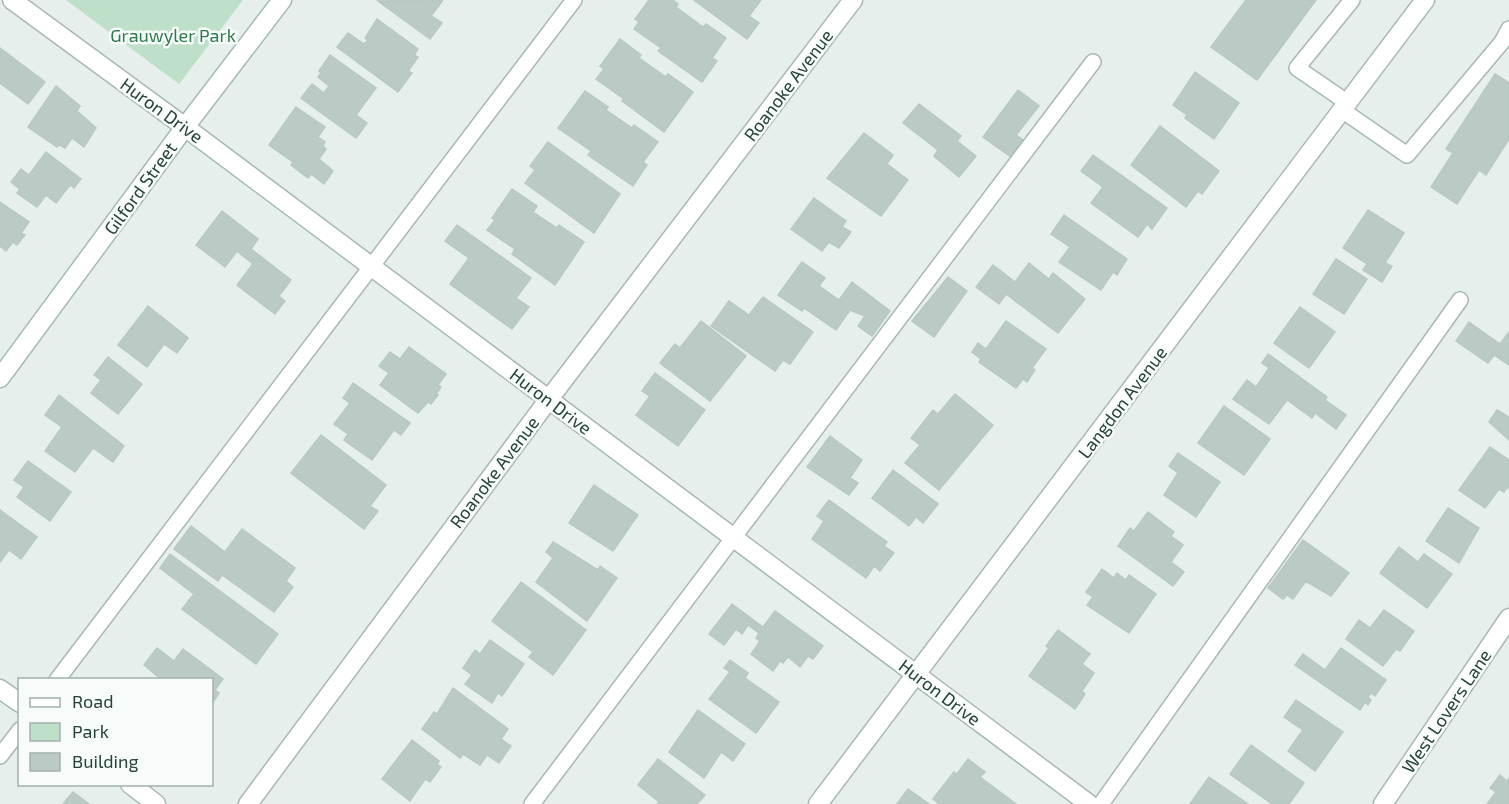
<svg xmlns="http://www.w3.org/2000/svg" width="1509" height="804" font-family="'Exo 2',sans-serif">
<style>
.green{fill:#bfe0c8}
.building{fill:#bbcac4;stroke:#b8c9c2;stroke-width:1.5}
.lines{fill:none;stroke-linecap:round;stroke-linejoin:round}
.lane-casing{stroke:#a8b8b2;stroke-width:18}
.street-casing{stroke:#a8b8b2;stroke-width:21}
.secondary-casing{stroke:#a4bbb3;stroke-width:21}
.lane{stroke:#fff;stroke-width:15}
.street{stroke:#fff;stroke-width:18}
.secondary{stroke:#fff;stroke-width:18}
.labels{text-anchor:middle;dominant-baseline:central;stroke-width:5;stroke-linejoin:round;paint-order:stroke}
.park-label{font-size:18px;fill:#2d7a4b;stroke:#f7fbf9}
.street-label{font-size:18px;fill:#24423a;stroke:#f7fbf9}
</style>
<rect width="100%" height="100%" fill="#e6efeb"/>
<path class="green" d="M66 0H243L179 84Z"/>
<g class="building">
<path d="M443 0 431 16 442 23 430 39 378 1Z"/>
<path d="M649 0H673L678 4 676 7 703 27 706 24 726 38 712 58 717 61 702 82 658 51 661 48 634 29 639 22 635 19Z"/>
<path d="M694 0H761L749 16 759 23 747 39Z"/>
<path d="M1246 0H1316L1257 80 1211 47Z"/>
<path d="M377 19 418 49 414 55 418 57 408 71 412 73 398 92 337 47 348 33 364 44 368 40 365 38Z"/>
<path d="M620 39 641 55 639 58 666 77 668 74 693 92 664 132 622 101 624 99 596 79 604 69 600 66Z"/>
<path d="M0 48 45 82 28 104 0 83Z"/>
<path d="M330 55 376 88 356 115 367 123 356 138 301 98 312 84 324 93 329 86 318 77 321 73 319 71Z"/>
<path d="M1195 72 1239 103 1214 139 1185 118 1187 115 1173 105Z"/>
<path d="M1495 74 1509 83V139L1486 175 1479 170 1457 204 1431 187 1453 153 1446 149Z"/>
<path d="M56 86 80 106 77 111 96 128 84 147 72 138 65 148 59 145 57 147 28 127Z"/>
<path d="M1018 90 1039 106 1016 135 1023 140 1011 157 983 137Z"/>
<path d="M585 91 608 107 606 110 632 128 634 125 658 142 643 162 647 165 633 186 588 155 591 151 558 128Z"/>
<path d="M919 104 961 136 957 141 976 156 959 177 934 156 938 150 903 123Z"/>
<path d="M296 107 325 127 318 137 325 142 323 146 326 149 319 159 333 171 324 184 311 174 308 178 291 165 293 162 269 145Z"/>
<path d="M1160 126 1219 171 1202 194 1198 191 1186 207 1131 165Z"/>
<path d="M864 133 893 155 887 164 908 180 881 216 827 178Z"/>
<path d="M548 142 620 194 594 233 525 183 535 170 530 166Z"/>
<path d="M46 152 81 179 74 188 70 185 56 203 46 195 37 207 17 193 20 189 11 182 21 169 29 175Z"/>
<path d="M1093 155 1167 208 1152 229 1147 224 1138 237 1091 203 1103 187 1081 171Z"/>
<path d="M512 189 537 206 533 212 557 228 559 225 584 242 555 285 512 254 515 249 487 230 495 220 492 218Z"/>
<path d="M814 198 846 221 842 227 851 232 839 248 829 242 822 251 791 229Z"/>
<path d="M0 202 29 222 21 233 25 235 17 245 13 242 6 251 0 246Z"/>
<path d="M1368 210 1404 233 1385 263 1392 266 1382 282 1363 270 1367 264 1343 248Z"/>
<path d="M222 211 258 239 251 249 291 280 279 296 285 301 275 314 237 285 253 264 237 251 225 267 196 245Z"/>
<path d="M1064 215 1127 259 1117 275 1113 272 1101 290 1059 262 1070 247 1051 234Z"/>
<path d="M457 225 531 278 516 298 529 307 512 329 450 284 469 258 445 241Z"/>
<path d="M1336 259 1367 279 1344 314 1313 294Z"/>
<path d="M802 262 825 278 819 286 839 300 852 282 890 311 872 336 858 326 865 316 850 310 836 330 804 308 802 311 778 295Z"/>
<path d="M1029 263 1049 279 1053 273 1085 299 1058 333 1006 294 999 304 976 287 993 265 1015 282Z"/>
<path d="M948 277 967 291 934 337 912 321Z"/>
<path d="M763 297 813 332 790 364 783 360 775 371 711 326 729 301 749 315Z"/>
<path d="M148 306 188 338 177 353 164 344 147 367 118 345Z"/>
<path d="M1300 307 1335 332 1309 368 1274 343Z"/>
<path d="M701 321 746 356 710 401 660 363 675 344 680 348Z"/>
<path d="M1006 321 1046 349 1032 368 1035 370 1027 382 1023 379 1016 388 979 362 981 359 972 352 978 343 986 349Z"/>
<path d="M1469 322 1500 344 1509 332V365L1494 355 1488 363 1456 341Z"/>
<path d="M409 347 446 374 438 385 441 387 436 394 438 395 431 404 428 402 418 413 380 385 389 373 379 366 390 352 400 359Z"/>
<path d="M1268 354 1327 397 1325 400 1346 415 1336 429 1315 413 1312 418 1287 400 1269 424 1233 399 1247 380 1256 387 1269 368 1262 363Z"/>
<path d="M108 357 142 384 118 414 91 393 101 380 94 375Z"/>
<path d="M655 373 705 410 678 446 636 415 650 396 642 391Z"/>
<path d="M353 383 410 423 401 435 394 430 372 460 344 440 348 434 334 424 350 403 343 398Z"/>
<path d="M955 394 993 425 939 490 905 463 920 445 911 438 933 410 938 414Z"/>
<path d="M59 395 124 446 113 462 93 448 75 472 45 451 62 427 45 415Z"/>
<path d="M1224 406 1270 439 1244 475 1198 443Z"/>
<path d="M1497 410 1509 417V440L1489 422Z"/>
<path d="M321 435 386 485 370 506 378 511 364 529 291 473Z"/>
<path d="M830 436 862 460 850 478 858 483 849 495 807 467Z"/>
<path d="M1490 447 1509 460V489L1507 487 1504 492 1499 489 1485 508 1459 490Z"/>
<path d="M1178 453 1220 482 1196 517 1164 495 1178 473 1169 466Z"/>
<path d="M28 461 71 492 50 521 17 497 24 487 14 480Z"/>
<path d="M893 470 938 504 923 523 916 517 909 526 872 498Z"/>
<path d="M594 485 638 515 613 551 569 523Z"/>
<path d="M829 500 887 542 884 546 894 553 880 571 874 566 866 578 812 539 824 521 817 516Z"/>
<path d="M1448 508 1479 528 1459 563 1426 541Z"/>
<path d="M0 510 37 537 21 559 9 550 0 562Z"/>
<path d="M1148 512 1174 532 1171 536 1183 545 1171 562 1184 572 1173 586 1118 546 1130 528 1134 531Z"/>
<path d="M191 526 225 552 242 529 295 568 286 581 293 587 274 612 222 575 218 581 174 549Z"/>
<path d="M1303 540 1349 573 1331 596 1309 583 1305 582 1293 599 1287 595 1283 599 1268 588Z"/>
<path d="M553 542 598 570 600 566 617 578 587 621 536 582 553 558 546 552Z"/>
<path d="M1399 547 1418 562 1424 554 1452 574 1427 608 1380 573Z"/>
<path d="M170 554 278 634 256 664 182 609 194 594 160 568Z"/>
<path d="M1102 569 1114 578 1117 573 1126 580 1129 575 1156 594 1129 633 1087 605 1093 597 1086 592Z"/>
<path d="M521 582 586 630 553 675 529 657 533 652 492 621Z"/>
<path d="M732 604 763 627 775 611 823 646 813 659 808 656 800 667 788 657 783 663 780 661 773 671 751 654 760 641 756 638 759 633 748 625 742 634 736 629 724 645 709 634Z"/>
<path d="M1384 610 1414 631 1400 651 1396 649 1383 666 1346 639 1359 620 1370 628Z"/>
<path d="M1058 630 1090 654 1082 664 1094 673 1082 691 1085 694 1075 709 1029 676 1049 648 1046 646Z"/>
<path d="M490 640 524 664 502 696 498 693 492 703 465 684 472 675 463 668 475 650 480 654Z"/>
<path d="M157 648 174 661 183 649 223 679 215 690 219 693 212 704V680H162L144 665Z"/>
<path d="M1341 648 1386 680 1375 696 1371 693 1368 697 1371 700 1368 705 1365 702 1360 710 1295 665 1303 654 1325 670Z"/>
<path d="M730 660 748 673 745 678 779 702 756 733 709 699 730 672 724 668Z"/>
<path d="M453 688 508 729 501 739 511 746 499 763 487 755 480 765 463 754 460 758 422 729 434 712 437 714Z"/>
<path d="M1296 700 1343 732 1315 771 1288 751 1303 730 1284 717Z"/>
<path d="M698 710 745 744 733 761 721 752 704 778 669 752Z"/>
<path d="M412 740 439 761 437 764 441 767 430 782 425 779 410 801 382 779Z"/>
<path d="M1251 745 1304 783 1289 804H1272L1230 774Z"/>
<path d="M658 759 705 795 697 804H657L659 802 638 785Z"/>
<path d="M968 759 985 772 980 777 1016 804H939L933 799 954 772 957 774Z"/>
<path d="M1500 775 1507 781 1509 778V804H1487L1496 792 1490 788Z"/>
<path d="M1209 777 1248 804H1190Z"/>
<path d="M908 789 929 804H897Z"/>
<path d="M73 792 89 804H63Z"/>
</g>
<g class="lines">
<g class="lane-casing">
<g id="lane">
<path d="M1348 103 1297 68 1352 0"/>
<path d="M1342 110 1407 155 1502 42 1509 29"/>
<path d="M57 680 574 0"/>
<path d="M0 756 20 730"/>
<path d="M532 804 1093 62"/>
<path d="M1101 804 1460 300"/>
</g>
</g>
<g class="street-casing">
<g id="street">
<path d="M12 0 185 127 1089 804"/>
<path d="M0 689 20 703"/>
<path d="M130 784 156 804"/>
<path d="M248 804 549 399 853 0"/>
<path d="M818 804 1425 0"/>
<path d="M1383 804 1509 618"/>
</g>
</g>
<g class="secondary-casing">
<path id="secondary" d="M0 378 185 127 282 0"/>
</g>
<use href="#lane" class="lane"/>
<use href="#street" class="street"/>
<use href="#secondary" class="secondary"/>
</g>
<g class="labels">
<g class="park-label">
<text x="173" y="35">Grauwyler Park</text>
</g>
<g class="street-label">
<text transform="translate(788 85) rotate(-53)">Roanoke Avenue</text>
<text transform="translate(162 110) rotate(36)">Huron Drive</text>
<text transform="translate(140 188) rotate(-54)">Gilford Street</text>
<text transform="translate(551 401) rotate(37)">Huron Drive</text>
<text transform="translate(1122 402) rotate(-53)">Langdon Avenue</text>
<text transform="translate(494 472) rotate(-53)">Roanoke Avenue</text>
<text transform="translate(940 692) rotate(37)">Huron Drive</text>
<text transform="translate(1446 711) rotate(-56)">West Lovers Lane</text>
</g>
</g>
<rect x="18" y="678" width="195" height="108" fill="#f7fbf9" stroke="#a3b1ad" stroke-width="1.5"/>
<rect x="30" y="698" width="30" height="9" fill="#ffffff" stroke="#a3b1ad" stroke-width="1.5"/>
<text x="72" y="708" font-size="18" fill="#24423a">Road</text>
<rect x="30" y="723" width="30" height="18" fill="#bfe0c8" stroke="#a3b1ad" stroke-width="1.5"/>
<text x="72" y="738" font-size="18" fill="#24423a">Park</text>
<rect x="30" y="753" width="30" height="18" fill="#bbcac4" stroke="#a3b1ad" stroke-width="1.5"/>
<text x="72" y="768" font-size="18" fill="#24423a">Building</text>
</svg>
